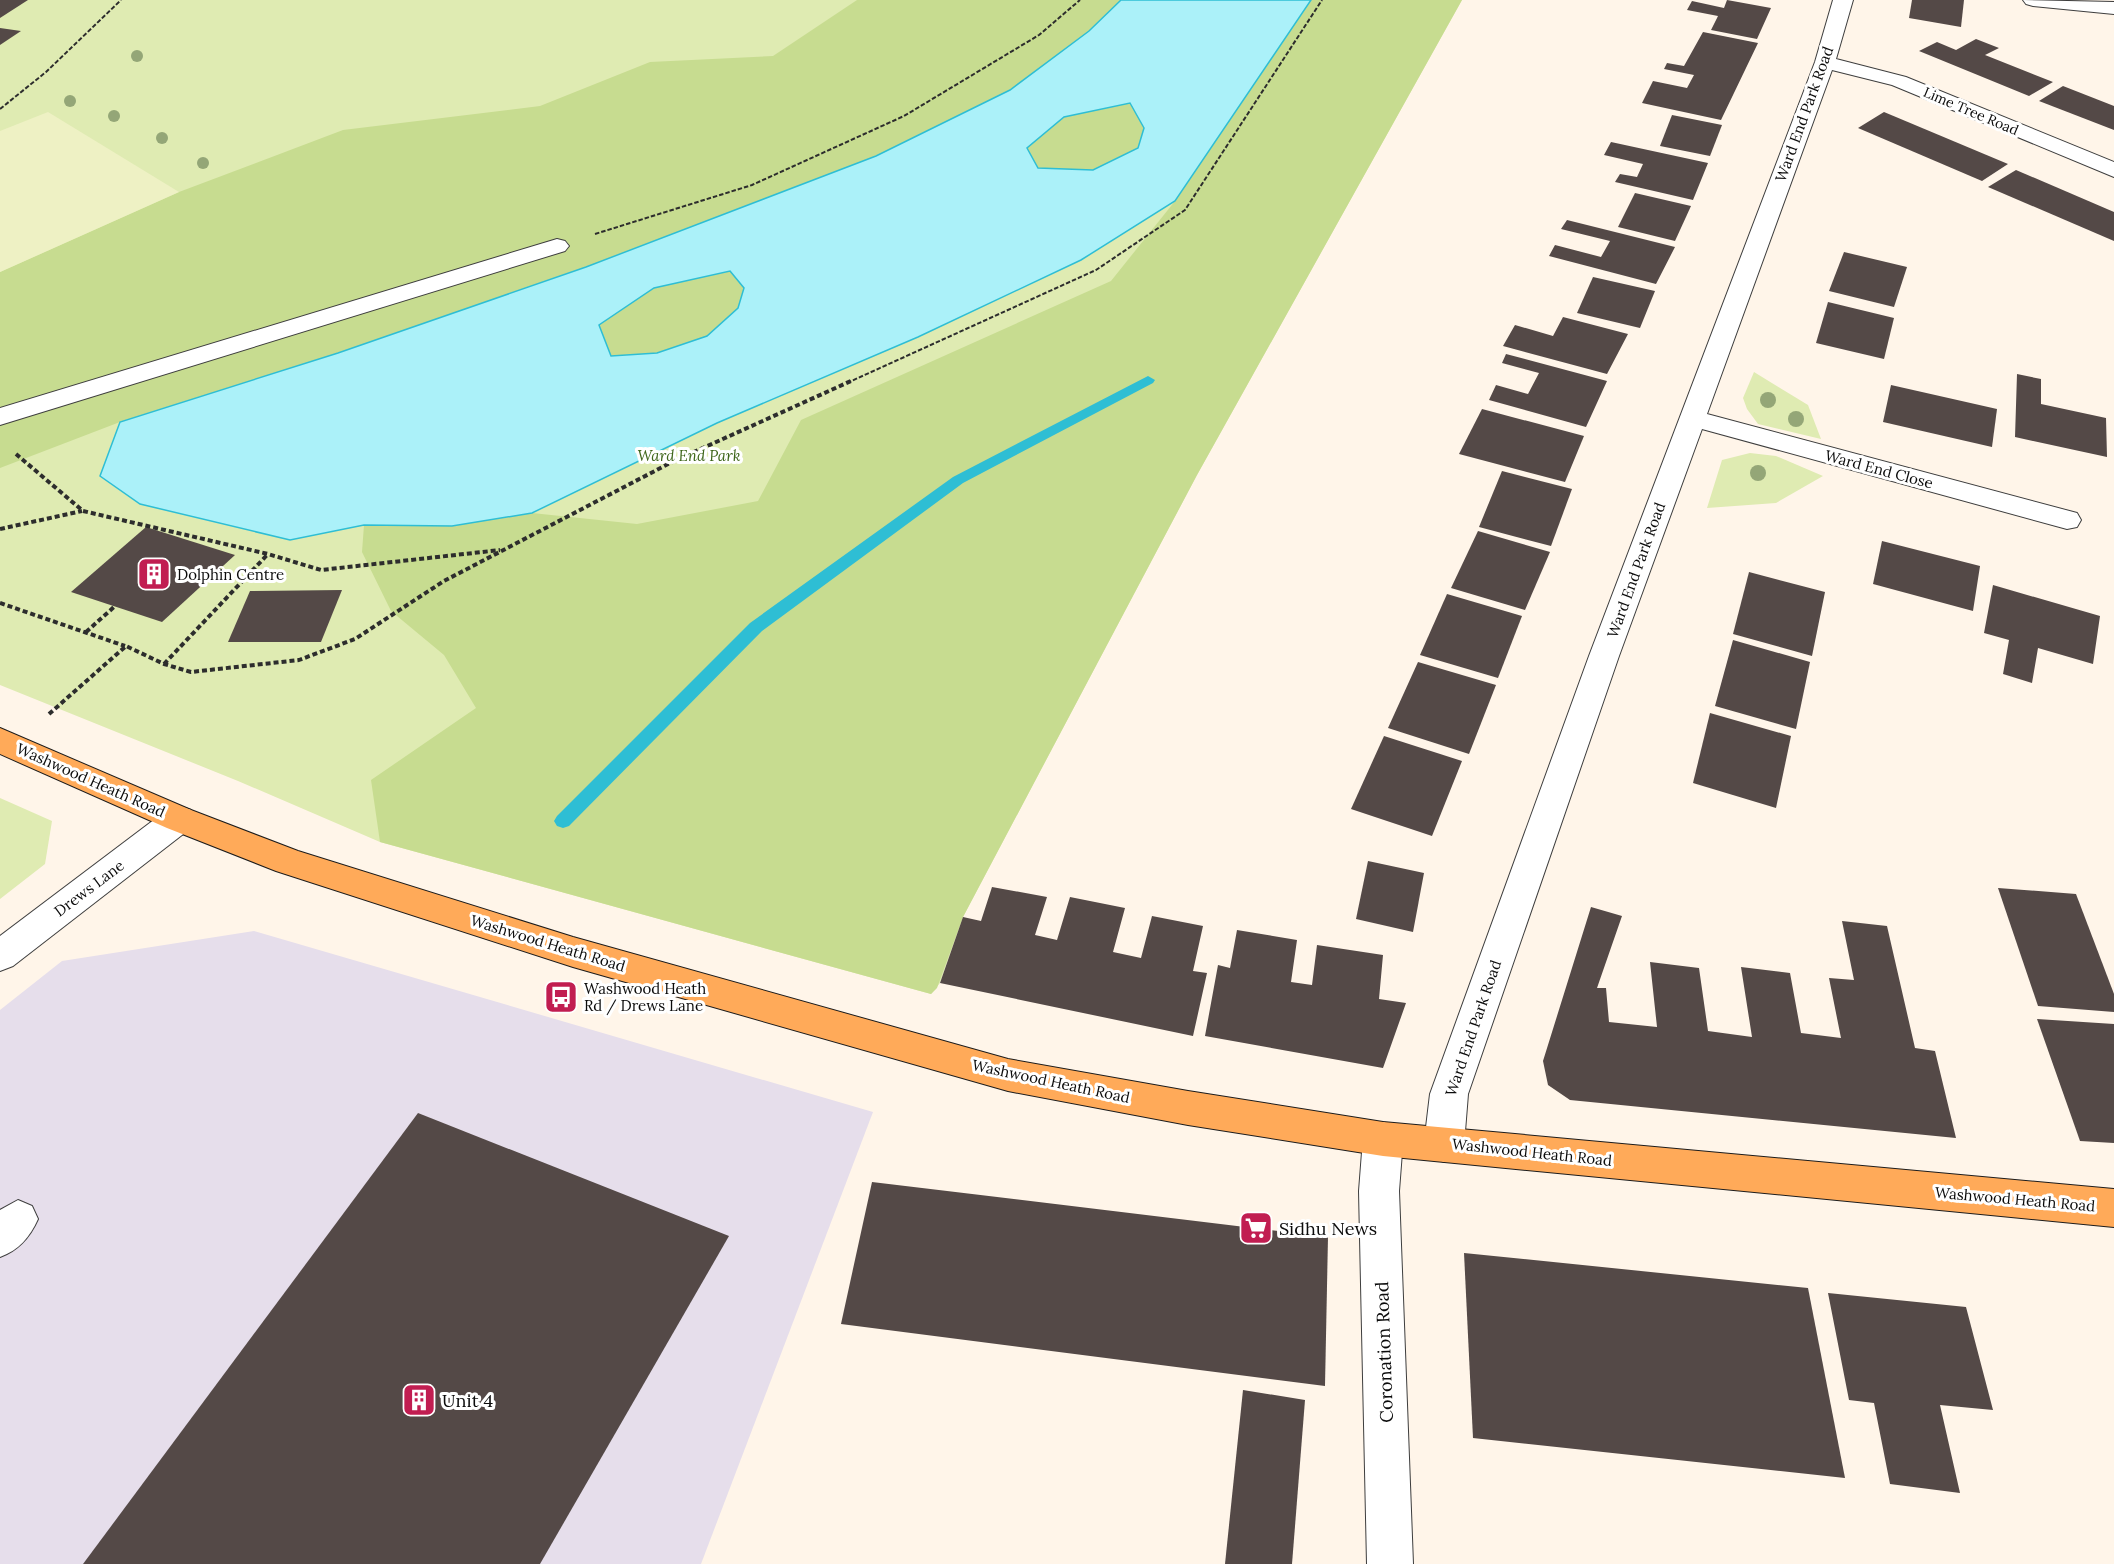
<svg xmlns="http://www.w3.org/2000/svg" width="2114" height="1564" font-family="Lora,serif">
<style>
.industrial{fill:#e6deeb}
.green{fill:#dfebb2}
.forest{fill:#c7dc90}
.pitch{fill:#eef1c4}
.water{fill:#abf1f9;stroke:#2ebed4;stroke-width:1.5;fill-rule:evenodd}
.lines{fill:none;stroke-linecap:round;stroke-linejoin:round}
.stream{fill:#2ebed4;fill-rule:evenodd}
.building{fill:#544947}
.minor-casing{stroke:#3e3e3e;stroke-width:2}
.major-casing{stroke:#1c1c1c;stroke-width:2}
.path-far1{stroke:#2d2d2d;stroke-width:2;stroke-dasharray:4.5 2;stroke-linecap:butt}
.path{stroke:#2d2d2d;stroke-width:4;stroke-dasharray:5 3;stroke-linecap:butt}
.minor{fill:#fff;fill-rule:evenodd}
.major{fill:#ffaa59;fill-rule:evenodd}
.tree{fill:#94a677}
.labels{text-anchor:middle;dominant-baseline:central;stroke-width:6;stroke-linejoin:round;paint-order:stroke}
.far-street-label{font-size:14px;fill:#0b0b0b;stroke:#fff}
.street-label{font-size:15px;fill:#0b0b0b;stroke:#fff}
.park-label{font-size:15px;font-style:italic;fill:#3d6519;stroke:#fff}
.poi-label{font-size:15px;fill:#0b0b0b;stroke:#fff;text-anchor:start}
.near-poi-label{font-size:18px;fill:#0b0b0b;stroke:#fff;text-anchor:start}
.near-street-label{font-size:18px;fill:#0b0b0b;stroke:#fff}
</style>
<rect width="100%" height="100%" fill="#fff5e9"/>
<path class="industrial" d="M254 931 873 1112 701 1564H0V1010L62 961Z"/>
<g class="green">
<path d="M0 0H1462L1197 475 963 917 940 983 931 994 380 842 238 781 0 685Z"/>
<path d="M1754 372 1808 405 1821 439 1758 424 1747 409 1743 398Z"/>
<path d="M1750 453 1776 456 1823 476 1776 503 1707 508 1722 460Z"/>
<path d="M0 798 52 821 45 864 0 899Z"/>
</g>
<g class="forest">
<path d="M857 0H1121L1089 31 1010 90 876 156 586 267 338 353 120 422 0 468V272L179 192 343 130 540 106 650 62 773 56Z"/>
<path d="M1311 0H1462L1197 475 963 917 937 988 931 994 380 842 371 780 476 708 444 655 391 611 362 552 364 525 452 526 532 513 637 524 758 501 801 420 1111 281 1175 201Z"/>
<path d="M1131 103 1144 129 1138 148 1093 171 1038 168 1027 148 1064 117Z"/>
<path d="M731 271 744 288 738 308 707 336 657 353 611 357 599 325 654 288Z"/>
</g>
<path class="pitch" d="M48 112 179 192 0 272V131Z"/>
<path class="water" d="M1121 0H1311L1175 201 1081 260 918 337 717 423 532 513 452 526 364 525 290 540 140 504 100 476 120 422 338 353 586 267 876 156 1010 90 1089 31ZM1130 103 1144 128 1138 148 1093 170 1038 168 1027 148 1064 117ZM730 271 744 288 738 308 707 336 657 353 611 356 599 325 654 288Z"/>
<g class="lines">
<path class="stream" d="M1148 376 1155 380 1153 383 963 483 762 631 569 826 563 828 557 826 554 821 557 816 750 623 953 477Z"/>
</g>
<g class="building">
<path d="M0 0H28L0 18Z"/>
<path d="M1727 0 1771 8 1757 39 1711 30 1718 16 1687 10 1692 1 1724 8Z"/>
<path d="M1912 0H1964L1961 27 1909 18Z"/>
<path d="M0 28 21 31 0 45Z"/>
<path d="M1703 32 1758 43 1721 120 1642 103 1653 81 1687 88 1694 75 1664 69 1667 63 1684 66Z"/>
<path d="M1976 39 1999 48 1985 55 2053 82 2029 96 1919 51 1937 42 1956 50Z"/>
<path d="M2063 86 2114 106V130L2039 101Z"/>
<path d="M1884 112 2008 164 1982 181 1858 128Z"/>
<path d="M1672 115 1722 125 1710 156 1660 146Z"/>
<path d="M1611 142 1708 163 1693 200 1615 182 1620 174 1637 177 1643 164 1604 155Z"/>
<path d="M2016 170 2114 212V241L1988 187Z"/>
<path d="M1635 193 1691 206 1675 241 1618 227Z"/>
<path d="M1567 220 1675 247 1656 284 1549 256 1555 245 1601 257 1610 241 1561 229Z"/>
<path d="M1844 252 1907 267 1894 307 1829 291Z"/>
<path d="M1593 277 1655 291 1640 328 1577 313Z"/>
<path d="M1828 302 1894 318 1884 359 1816 343Z"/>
<path d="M1563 317 1628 334 1607 374 1503 346 1515 325 1553 336Z"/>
<path d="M1506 354 1607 381 1586 427 1489 400 1496 385 1528 394 1539 373 1502 363Z"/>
<path d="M2017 374 2041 379V404L2106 418 2107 457 2015 437Z"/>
<path d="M1891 385 1997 409 1992 447 1883 422Z"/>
<path d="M1482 409 1584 436 1565 482 1459 454Z"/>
<path d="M1502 471 1572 489 1551 546 1479 527Z"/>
<path d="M146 527 235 555 162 622 71 592Z"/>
<path d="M1478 531 1550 552 1525 610 1451 588Z"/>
<path d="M1882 541 1980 566 1973 611 1873 584Z"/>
<path d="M1749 572 1825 592 1812 656 1733 634Z"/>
<path d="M1993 585 2100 616 2093 664 2038 648 2032 683 2003 674 2009 640 1984 633Z"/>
<path d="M342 590 321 642H228L250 591Z"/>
<path d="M1447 594 1522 616 1498 678 1420 655Z"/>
<path d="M1733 640 1810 662 1796 729 1715 706Z"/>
<path d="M1418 662 1496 685 1469 754 1388 728Z"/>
<path d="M1710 713 1791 736 1776 808 1693 783Z"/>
<path d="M1384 736 1462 761 1432 836 1351 809Z"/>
<path d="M1368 861 1424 873 1413 932 1356 919Z"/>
<path d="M992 887 1047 897 1035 935 1057 940 1070 897 1125 908 1113 952 1141 958 1152 916 1203 926 1193 971 1207 973 1193 1036 940 983 963 917 981 921Z"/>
<path d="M1998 888 2076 894 2114 994V1012L2038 1006Z"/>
<path d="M1591 907 1622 916 1597 988H1606L1609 1022 1657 1027 1650 962 1699 968 1708 1031 1752 1037 1741 967 1790 973 1801 1033 1841 1038 1829 978 1854 980 1842 921 1887 926 1915 1048 1935 1051 1956 1138 1570 1100 1548 1085 1543 1061Z"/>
<path d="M1237 930 1297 940 1291 982 1312 985 1317 945 1383 955 1379 999 1406 1003 1383 1068 1205 1036 1218 965 1230 968Z"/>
<path d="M2037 1019 2114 1024V1143L2080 1141Z"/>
<path d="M418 1113 729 1236 540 1564H83Z"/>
<path d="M872 1182 1328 1237 1325 1386 841 1324Z"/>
<path d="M1464 1253 1808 1288 1845 1478 1473 1438Z"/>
<path d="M1828 1293 1966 1307 1993 1410 1940 1405 1960 1493 1890 1484 1874 1403 1849 1400Z"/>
<path d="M1243 1390 1305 1400 1292 1564H1225Z"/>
</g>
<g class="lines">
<g class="minor-casing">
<g id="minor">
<path d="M1833 0H1853L1836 59 1906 77 2114 162V177L1892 85 1832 70 1707 414 2077 513 2081 520 2077 527 2067 529 1702 429 1619 656 1468 1094 1464 1144 1458 1156 1444 1162 1430 1156 1424 1144 1430 1094 1589 656 1815 62Z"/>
<path d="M2023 0 2114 2V14L2033 6 2026 4Z"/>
<path d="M557 239 565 241 569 246 565 251 0 425V408Z"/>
<path d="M179 806 191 810 196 819 191 828 13 966 0 971V936L167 810Z"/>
<path d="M1383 1122 1397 1127 1403 1139 1399 1191 1413 1564H1367L1359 1191 1363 1139 1369 1127Z"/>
<path d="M18 1200 32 1206 38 1219C30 1237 19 1250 0 1257V1210Z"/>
</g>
</g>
<g class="major-casing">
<path id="major" d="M0 728 191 810 298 851 573 937 1008 1059 1188 1091 1383 1122 2114 1189V1227L1383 1156 1188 1125 1008 1091 573 967 276 871 167 828 0 754Z"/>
</g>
<g class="path-far1">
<path d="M0 109 46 72 121 0"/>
<path d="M595 234 752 185 904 116 1039 35 1080 0"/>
<path d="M847 383 1096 270 1185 210 1322 0"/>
</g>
<g class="path">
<path d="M16 454 83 511 268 554 321 570 500 550"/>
<path d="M0 529 82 511"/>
<path d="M0 603 125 646"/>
<path d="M86 632 114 607"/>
<path d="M164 664 268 554"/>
<path d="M49 714 126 646 164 664 191 672 299 660 355 639 444 581 672 462 851 381"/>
</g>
<use href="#minor" class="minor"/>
<use href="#major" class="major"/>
</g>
<g class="tree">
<circle cx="137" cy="56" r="6"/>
<circle cx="70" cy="101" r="6"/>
<circle cx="114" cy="116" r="6"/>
<circle cx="162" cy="138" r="6"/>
<circle cx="203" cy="163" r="6"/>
<circle cx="1768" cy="400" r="8"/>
<circle cx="1796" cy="419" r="8"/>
<circle cx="1758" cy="473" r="8"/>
</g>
<defs>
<g id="building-square" transform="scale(1.725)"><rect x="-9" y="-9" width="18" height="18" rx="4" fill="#c11d51" stroke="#fff"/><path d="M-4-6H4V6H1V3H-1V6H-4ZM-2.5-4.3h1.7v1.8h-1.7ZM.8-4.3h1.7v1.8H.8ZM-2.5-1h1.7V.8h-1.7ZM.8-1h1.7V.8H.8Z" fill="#fff"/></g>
<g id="bus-square" transform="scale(1.725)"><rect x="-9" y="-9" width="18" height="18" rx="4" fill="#c11d51" stroke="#fff"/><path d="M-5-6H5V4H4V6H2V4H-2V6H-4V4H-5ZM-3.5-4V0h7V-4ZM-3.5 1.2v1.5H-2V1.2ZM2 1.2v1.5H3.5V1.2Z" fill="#fff"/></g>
<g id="supermarket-square" transform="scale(1.725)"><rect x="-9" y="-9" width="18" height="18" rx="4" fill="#c11d51" stroke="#fff"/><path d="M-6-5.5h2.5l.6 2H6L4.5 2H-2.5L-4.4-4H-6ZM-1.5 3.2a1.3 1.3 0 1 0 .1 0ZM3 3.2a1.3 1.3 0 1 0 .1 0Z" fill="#fff"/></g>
</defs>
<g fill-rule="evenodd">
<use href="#building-square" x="154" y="574"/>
<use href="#bus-square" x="561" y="997"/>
<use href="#supermarket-square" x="1256" y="1228"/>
<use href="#building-square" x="419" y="1400"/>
</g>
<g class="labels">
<g class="far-street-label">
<text transform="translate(1971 111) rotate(23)">Lime Tree Road</text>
</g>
<g class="street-label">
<text transform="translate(1804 114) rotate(-70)">Ward End Park Road</text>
<text transform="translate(1879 469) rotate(15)">Ward End Close</text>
<text transform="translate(1636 570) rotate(-70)">Ward End Park Road</text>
<text transform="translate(91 780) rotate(24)">Washwood Heath Road</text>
<text transform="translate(89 888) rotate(-37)">Drews Lane</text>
<text transform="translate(548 943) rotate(17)">Washwood Heath Road</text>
<text transform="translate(1473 1028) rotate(-71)">Ward End Park Road</text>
<text transform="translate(1051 1081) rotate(12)">Washwood Heath Road</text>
<text transform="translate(1532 1152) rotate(6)">Washwood Heath Road</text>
<text transform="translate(2015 1199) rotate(5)">Washwood Heath Road</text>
</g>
<g class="park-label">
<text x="689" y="455">Ward End Park</text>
</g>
<g class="poi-label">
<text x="177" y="574">Dolphin Centre</text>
<text x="584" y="988">Washwood Heath<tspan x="584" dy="17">Rd / Drews Lane</tspan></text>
</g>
<g class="near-poi-label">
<text x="1279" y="1228">Sidhu News</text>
<text x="442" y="1400">Unit 4</text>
</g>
<g class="near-street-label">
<text transform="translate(1384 1352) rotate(-92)">Coronation Road</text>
</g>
</g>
</svg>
